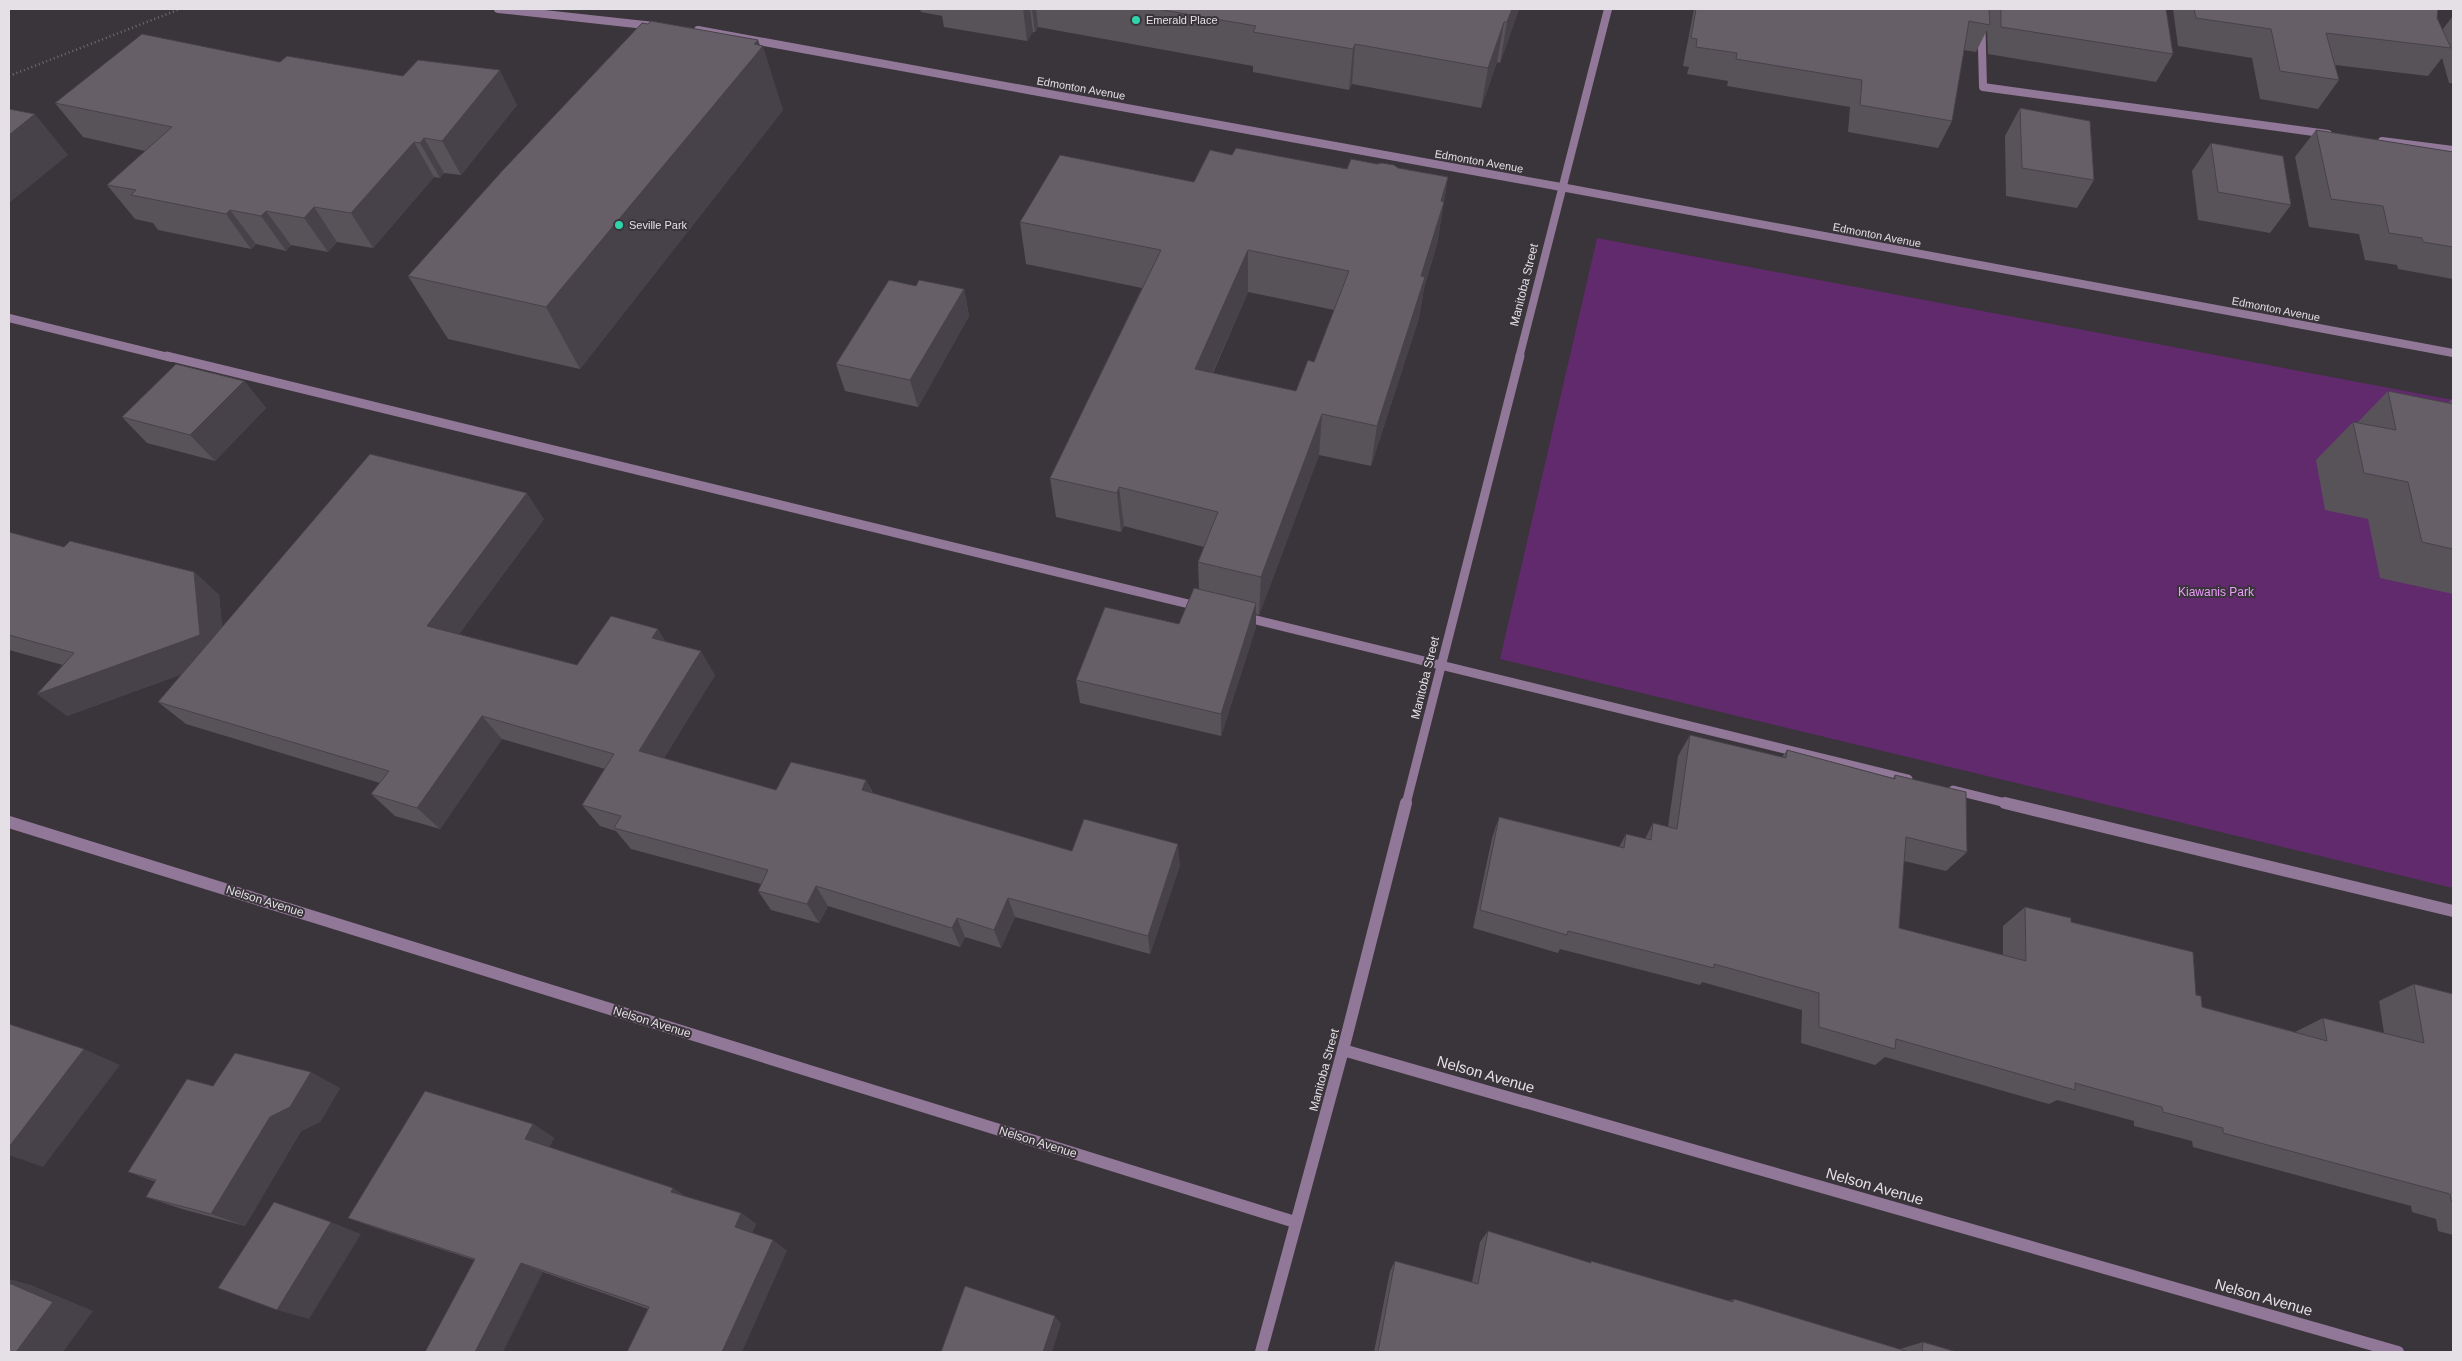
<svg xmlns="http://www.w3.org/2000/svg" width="2462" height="1361" font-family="Helvetica,sans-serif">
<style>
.green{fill:#612a6c}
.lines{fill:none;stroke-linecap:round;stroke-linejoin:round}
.path{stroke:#726c73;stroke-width:2.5;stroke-dasharray:1 3;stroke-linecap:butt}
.lane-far2{stroke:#927898;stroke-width:8}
.lane-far1{stroke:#927898;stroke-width:9}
.lane{stroke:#927898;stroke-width:12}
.street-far2{stroke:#927898;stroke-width:8}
.street-far1{stroke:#927898;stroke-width:9}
.street{stroke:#927898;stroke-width:12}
.wall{fill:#585259;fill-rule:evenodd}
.shaded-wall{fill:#474249}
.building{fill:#665f68;stroke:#474249;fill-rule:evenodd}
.poi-dot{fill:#30d4aa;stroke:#3a343b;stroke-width:2}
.labels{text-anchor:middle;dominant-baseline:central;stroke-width:4;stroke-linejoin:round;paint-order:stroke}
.far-poi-label{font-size:11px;fill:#e4e0e5;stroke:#3a343b;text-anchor:start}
.far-street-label{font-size:11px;fill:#e4e0e5;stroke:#3a343b}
.street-label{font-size:12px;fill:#e4e0e5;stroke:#3a343b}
.park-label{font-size:12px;fill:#ec9dfd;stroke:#3a343b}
.near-street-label{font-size:15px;fill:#e4e0e5;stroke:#3a343b}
</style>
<rect width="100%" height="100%" fill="#3a343b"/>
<path class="green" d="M1597 238 2453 400V888L1500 659Z"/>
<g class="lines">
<path class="path" d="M9 76 180 9"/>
<g class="lane-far2">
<path d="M1981 9 1983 87 2328 134"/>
<path d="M2382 141 2453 150"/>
<path d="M9 318 172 358"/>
</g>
<g class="lane-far1">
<path d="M167 356 1201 607"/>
<path d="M1244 617 1908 779"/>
<path d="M1953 790 2010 804"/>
</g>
<path class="lane" d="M2005 803 2453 911"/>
<g class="street-far2">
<path d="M498 9 654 26"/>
<path d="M698 30 1561 187 2453 353"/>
<path d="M1519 358 1608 9"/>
</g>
<path class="street-far1" d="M1406 804 1520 356"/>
<g class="street">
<path d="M9 822 1295 1222"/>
<path d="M1343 1050 2398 1352"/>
<path d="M1261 1352 1343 1050 1406 803"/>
</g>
</g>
<g class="wall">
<path d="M920 9H1519L1500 63 1497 62 1481 108 1352 84 1349 90 1253 72V66L1038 27 1035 32H1033L1027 41 944 27 942 16 921 12Z"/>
<path d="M1694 9H2166L2173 54 2156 82 1988 54 1987 30 1976 52 1964 50 1952 121 1938 148 1848 132 1850 107 1727 86 1728 81 1687 74 1689 67 1683 66Z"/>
<path d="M2173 9H2438L2437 18 2442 30 2453 16V87L2452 83H2449L2442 58 2428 76 2335 65 2339 80 2318 109 2260 99 2252 58 2178 46Z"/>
<path d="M758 40 783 110 580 369 448 339 408 276Z"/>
<path d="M55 103 517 105 461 175 444 173 440 178 434 177 373 248 337 242 328 252 291 245 286 251 256 244 251 249 158 230 153 223 135 219 107 185 145 151 83 137Z"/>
<path d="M2020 108 2094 180 2077 208 2006 196 2005 136Z"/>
<path d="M2316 130 2453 152V279L2398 269 2397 265 2365 260 2359 234 2309 227 2295 157Z"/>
<path d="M2211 143 2291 205 2270 233 2198 220 2192 171Z"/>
<path d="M1232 155 1347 169 1398 168 1448 177 1437 244 1424 288 1419 318 1371 466 1319 455 1259 615 1256 614V627L1221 736 1080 703 1076 680 1179 624 1199 589 1198 562 1204 547 1124 526 1121 532 1056 517 1050 478 1142 288 1026 264 1020 222 1194 182ZM1248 292 1334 310 1314 362 1296 391 1213 373Z"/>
<path d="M916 286 964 289 969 316 918 407 845 391 836 364Z"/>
<path d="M244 381 266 408 215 461 147 443 122 417Z"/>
<path d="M2388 391 2448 403 2453 398V594L2380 578 2368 519 2325 510 2316 460 2353 422 2357 423Z"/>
<path d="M544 519 459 634 577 665 666 642 715 675 664 758 776 790 866 780 873 793 1072 851 1180 865 1150 954 1015 917 1001 948 965 937 960 947 828 906 819 923 771 910 758 891 761 884 631 849 616 831 600 826 582 805 605 769 502 739 440 829 395 816 371 794 380 783 186 724 158 702 182 674 67 716 63 665 9 650V532L64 547 194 572 219 595 222 627Z"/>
<path d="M1690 735 1782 757 1787 750 1893 778 1895 775 1967 852 1946 871 1904 861 1899 928 2003 955V926L2025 907 2071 922 2196 995 2202 1007 2295 1032 2323 1018 2384 1033 2379 1001 2414 984 2453 994V1235L2438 1231 2436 1219 2412 1212 2411 1206 2193 1147 2192 1141 2134 1126V1121L2057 1100 2049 1104 1885 1057 1875 1065 1801 1043 1802 1010 1702 982 1700 985 1560 949 1558 953 1473 928 1492 838 1499 817 1619 847 1626 834 1645 839 1653 823 1668 827 1678 756Z"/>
<path d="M213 1086 340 1088 320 1122 301 1131 245 1226 182 1209 146 1197 156 1182 128 1172Z"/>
<path d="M533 1124 554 1138 549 1147 686 1197 741 1213 756 1224 752 1233 773 1240 787 1251 648 1309 543 1272 474 1260 376 1228 348 1218Z"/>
<path d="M1488 1231 1590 1263 1591 1261 1729 1301 1734 1299 1900 1349 1923 1342 1957 1352H1374L1390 1271 1395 1261 1472 1282 1480 1242Z"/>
</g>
<g class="shaded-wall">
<path d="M1023 9H1030L1033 32 1027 41Z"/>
<path d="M1032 9H1036L1038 27 1035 32Z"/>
<path d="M1512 9H1519L1500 63 1507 22Z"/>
<path d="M1504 22 1497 62 1481 108 1488 68Z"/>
<path d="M758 40 761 49 763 46 783 110 580 369 546 307Z"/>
<path d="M1355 44 1352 84 1349 90 1353 49Z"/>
<path d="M500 70 517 105 461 175 442 141Z"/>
<path d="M35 114 68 155 9 203V135Z"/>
<path d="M424 138 444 173 440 178 420 143Z"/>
<path d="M414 142 434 177 373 248 351 213Z"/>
<path d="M1448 177 1437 244 1424 288 1419 318 1371 466 1377 426 1421 276 1441 201Z"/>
<path d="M314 207 337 242 328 252 304 218Z"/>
<path d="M230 210 256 244 251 249 226 214Z"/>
<path d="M266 211 291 245 286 251 261 216Z"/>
<path d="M1248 250V292L1196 410 1195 369Z"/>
<path d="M964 289 969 316 918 407 910 380Z"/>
<path d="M244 381 266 408 215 461 190 435Z"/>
<path d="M1322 414 1319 455 1259 615 1261 577Z"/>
<path d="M1119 487 1124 526 1121 532 1117 493Z"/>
<path d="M527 493 544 519 447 650 427 626Z"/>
<path d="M194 572 219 595 225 658 67 716 37 694Z"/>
<path d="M1256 603V627L1221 736V714Z"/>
<path d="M658 629 673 653 652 638Z"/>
<path d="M701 651 715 675 655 773 639 751Z"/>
<path d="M482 716 502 739 440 829 417 808Z"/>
<path d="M866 780 876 801 862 790Z"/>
<path d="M1178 844 1180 865 1150 954 1148 936Z"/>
<path d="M816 886 828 906 819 923 807 904Z"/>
<path d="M1008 898 1015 917 1001 948 994 930Z"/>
<path d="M957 918 965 937 960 947 952 928Z"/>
<path d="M84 1049 120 1065 43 1167 9 1155V1147Z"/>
<path d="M311 1072 340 1088 320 1122 301 1131 245 1226 211 1214 270 1117Z"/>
<path d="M533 1124 554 1138 546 1152 525 1139Z"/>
<path d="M673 1188 690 1199 671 1192Z"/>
<path d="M741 1213 756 1224 750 1238 735 1227Z"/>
<path d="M331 1222 361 1234 309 1319 277 1310Z"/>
<path d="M773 1240 787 1251 742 1352H722Z"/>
<path d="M521 1263 543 1272 503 1352H475Z"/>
<path d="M9 1279 31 1285 93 1311 63 1352H16Z"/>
<path d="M1055 1316 1061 1324 1052 1352H1043Z"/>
</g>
<g class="building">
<path d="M1157 9H1512L1507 22H1504L1488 68 1355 44 1353 49 1253 32 1256 26Z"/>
<path d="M1696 9H1989L1990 25 1969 21 1952 121 1860 105 1862 80 1736 59 1737 53 1696 47 1697 39 1691 38Z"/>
<path d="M2001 9H2166L2173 54 2001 27Z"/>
<path d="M2194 9H2438L2437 18 2451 48 2326 33 2339 80 2280 71 2271 29 2196 18Z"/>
<path d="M651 21 758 40 754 44 763 46 546 307 408 276 503 170 642 23 648 24Z"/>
<path d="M142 34 280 62 287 56 403 76 418 60 500 70 442 141 424 138 420 143 414 142 351 213 314 207 304 218 266 211 261 216 230 210 226 214 131 195 136 190 107 185 172 127 55 103Z"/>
<path d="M2020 108 2090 121 2094 180 2022 168Z"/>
<path d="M9 109 35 114 9 135Z"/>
<path d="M2316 130 2453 152V247L2423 242 2422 238 2389 233 2383 206 2331 199Z"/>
<path d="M2211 143 2283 156 2291 205 2218 192Z"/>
<path d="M1236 148 1347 169 1351 159 1377 164 1382 163 1394 165 1398 168 1448 177 1441 201 1444 202 1421 276 1425 277 1377 426 1322 414 1261 577 1198 562 1218 512 1119 487 1117 493 1050 478 1161 250 1020 222 1060 155 1194 182 1210 150 1232 155ZM1248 250 1349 271 1314 362 1308 360 1296 391 1195 369Z"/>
<path d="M889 280 916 286 919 280 964 289 910 380 836 364Z"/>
<path d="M176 364 244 381 190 435 122 417Z"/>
<path d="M2388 391 2453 404V549L2422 542 2408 482 2364 473 2353 422 2396 430Z"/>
<path d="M370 454 527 493 427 626 577 665 611 616 658 629 652 638 701 651 639 751 776 790 791 762 866 780 862 790 1072 851 1084 819 1178 844 1148 936 1008 898 994 930 957 918 952 928 816 886 807 904 758 891 768 870 614 828 621 816 582 805 614 754 482 716 417 808 371 794 389 771 158 702Z"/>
<path d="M9 532 64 547 70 541 194 572 200 635 37 694 74 653 9 635Z"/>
<path d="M1194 588 1256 603 1221 714 1076 680 1105 607 1179 624Z"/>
<path d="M1690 735 1786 758 1787 750 1895 779V775L1966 792 1967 852 1906 837 1899 928 2026 961 2025 907 2071 918V922L2193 952 2196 995 2201 996 2202 1007 2327 1041 2323 1018 2424 1043 2414 984 2453 994V1201H2451L2450 1194 2223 1133V1128L2163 1112 2162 1107 2075 1083V1090L1896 1039 1895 1049 1819 1027V993L1714 964V968L1568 931 1567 935 1480 910 1499 817 1624 848 1626 834 1651 840 1653 823 1677 829Z"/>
<path d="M9 1024 84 1049 9 1147Z"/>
<path d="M235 1053 311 1072 290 1107 270 1117 211 1214 146 1197 156 1180 128 1172 187 1079 213 1086Z"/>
<path d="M425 1091 533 1124 525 1139 673 1188 671 1192 741 1213 735 1227 773 1240 722 1352H627L649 1307 521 1263 475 1352H425L475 1259 348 1218Z"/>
<path d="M274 1202 331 1222 277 1310 218 1288Z"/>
<path d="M1488 1231 1591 1263V1261L1733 1302 1734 1299 1909 1352H1378L1395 1261 1478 1284Z"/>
<path d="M9 1283 53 1302 16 1352H9Z"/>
<path d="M965 1286 1055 1316 1043 1352H941Z"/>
<path d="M1923 1342 1957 1352H1922Z"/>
</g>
<g class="poi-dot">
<circle cx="1136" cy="20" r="5"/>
<circle cx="619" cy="225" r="5"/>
</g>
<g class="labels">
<g class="far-poi-label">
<text x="1146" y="20">Emerald Place</text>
<text x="629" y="225">Seville Park</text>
</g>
<g class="far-street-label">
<text transform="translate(1081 88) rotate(10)">Edmonton Avenue</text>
<text transform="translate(1479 161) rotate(10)">Edmonton Avenue</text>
<text transform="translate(1877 235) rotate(11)">Edmonton Avenue</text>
<text transform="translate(2276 309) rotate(11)">Edmonton Avenue</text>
</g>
<g class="street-label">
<text transform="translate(1524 285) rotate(-76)">Manitoba Street</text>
<text transform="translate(1425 678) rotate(-76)">Manitoba Street</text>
<text transform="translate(265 901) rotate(17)">Nelson Avenue</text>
<text transform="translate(652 1022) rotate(17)">Nelson Avenue</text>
<text transform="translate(1324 1070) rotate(-75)">Manitoba Street</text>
<text transform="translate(1038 1142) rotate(17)">Nelson Avenue</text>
</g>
<g class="park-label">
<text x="2216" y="592">Kiawanis Park</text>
</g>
<g class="near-street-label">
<text transform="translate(1486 1074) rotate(16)">Nelson Avenue</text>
<text transform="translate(1875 1186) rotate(16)">Nelson Avenue</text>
<text transform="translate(2264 1297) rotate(16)">Nelson Avenue</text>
</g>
</g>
<rect width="2462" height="1361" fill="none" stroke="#e4e0e5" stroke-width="20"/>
</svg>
